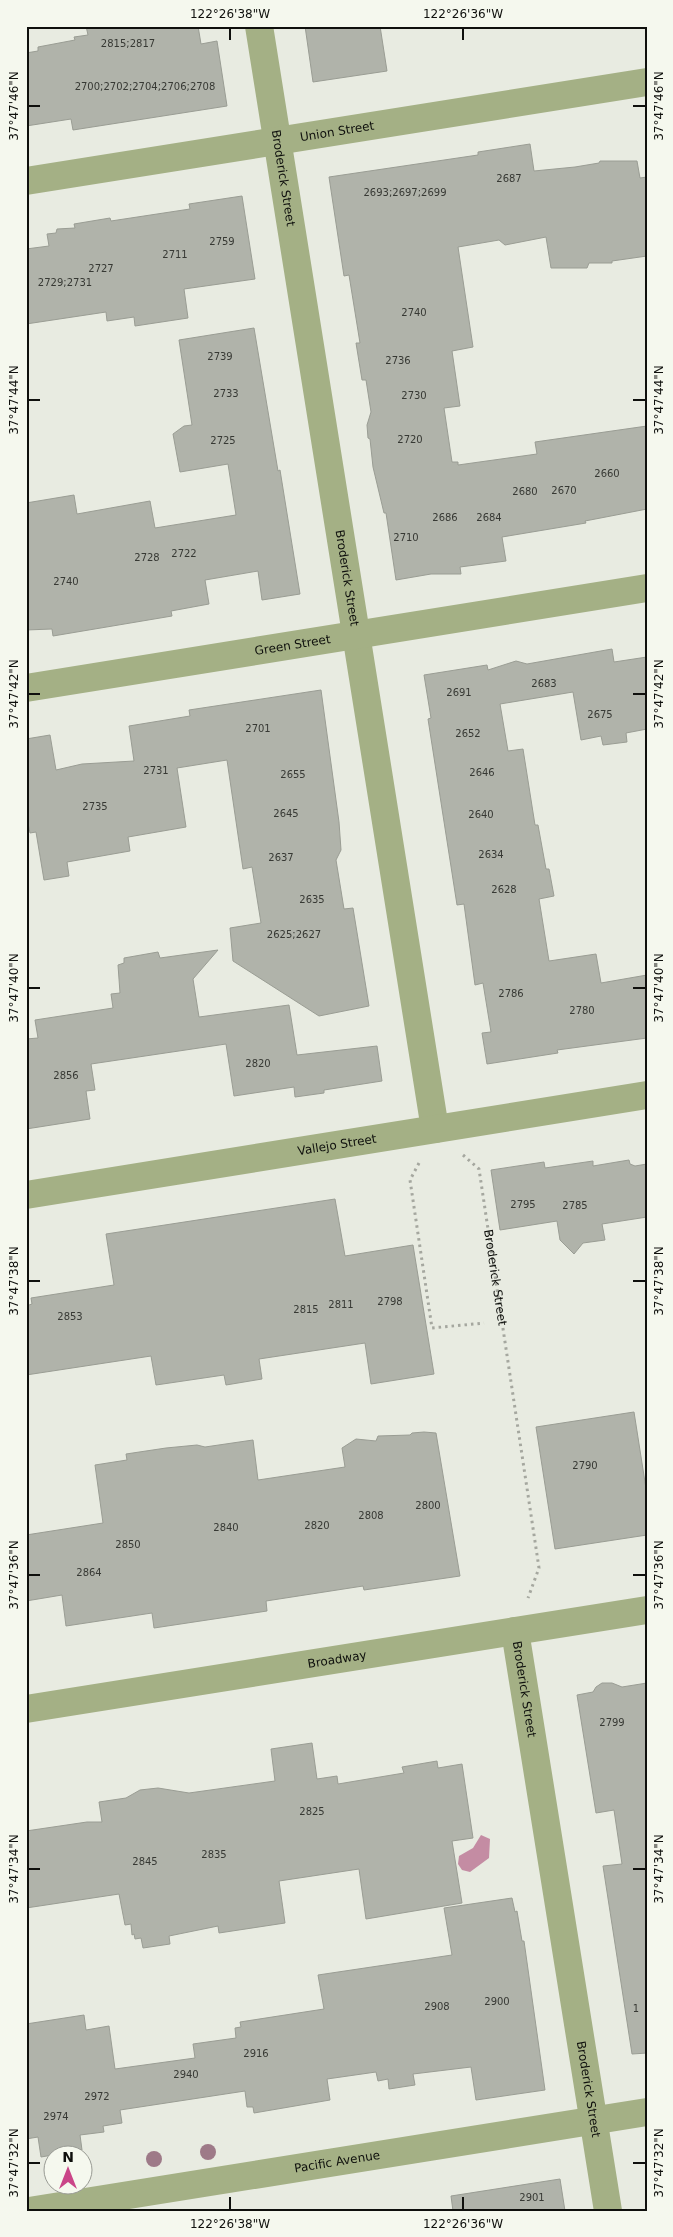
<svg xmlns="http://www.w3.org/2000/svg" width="673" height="2237" font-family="'DejaVu Sans',sans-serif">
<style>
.water{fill:#c48ca3}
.building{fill:#b0b3aa;stroke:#9a9d94}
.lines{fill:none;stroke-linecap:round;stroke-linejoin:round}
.path{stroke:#a5a79f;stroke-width:3;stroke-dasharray:2.5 4;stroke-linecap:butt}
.minor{stroke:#a4b085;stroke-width:28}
.tree{fill:#9e7a88}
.ticks{fill:none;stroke:#0f100d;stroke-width:2}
.labels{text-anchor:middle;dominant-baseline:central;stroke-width:4;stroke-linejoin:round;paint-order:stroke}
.number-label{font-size:10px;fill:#373934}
.street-label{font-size:12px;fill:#0f100d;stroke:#f5f8ee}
.neatline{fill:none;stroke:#0f100d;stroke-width:2}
.ticks-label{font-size:12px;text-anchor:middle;fill:#0f100d}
</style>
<rect width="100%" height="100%" fill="#e8ebe1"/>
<path class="water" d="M481 1835 490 1839 489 1858 470 1872 462 1870 458 1864 459 1856 473 1848Z"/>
<g class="building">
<path d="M86 26H198L201 44 217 41 227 106 73 130 71 119 26 126V53L38 51V47L75 40 74 37 88 35Z"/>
<path d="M305 26H380L387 71 313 82Z"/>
<path d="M530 144 534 171 575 167 599 163 600 161H637L640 178 647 177V256L612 261V263H589L587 268H551L546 237 505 245 499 240 458 247 473 347 452 351 460 406 444 408 452 462H458V465L537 454 535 442 647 426V509L585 521 586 523 502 537 506 561 460 567 461 574H431L396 580 386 513H384L373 467 370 439 368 438 367 425 371 412 366 380H362L356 343H360L349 275 344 276 329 177 478 155V152Z"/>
<path d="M242 196 255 279 184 289 188 318 135 326 134 317 107 321 106 312 26 324V249L49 246 47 234 56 233 57 229 75 228 74 224 110 218 111 221 190 209 189 204Z"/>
<path d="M254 328 278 471 280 470 300 594 262 600 258 571 205 580 209 604 171 611 172 616 53 636 52 629 26 630V503L74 495 77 514 150 501 155 528 236 515 228 464 180 472 173 434 184 426 192 425 179 340Z"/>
<path d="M612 649 614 662 647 657V729L626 733 627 742 603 745 601 736 581 740 573 692 500 704 508 751 523 749 535 825H538L546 869H549L554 896 539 899 549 961 596 954 601 983 647 975V1038L557 1050 558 1053 487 1064 482 1033 491 1032 483 983 475 985 464 904 457 905 428 719 431 718 424 675 487 665 488 670 516 661 527 664Z"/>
<path d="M321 690 339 822 341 850 336 860 344 909 353 908 369 1006 319 1016 233 961 230 928 261 923 252 867 243 869 227 760 177 768 186 827 128 837 130 851 67 862 69 876 44 880 36 832 30 833 26 814V739L50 735 56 770 82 764 134 761 129 726 190 716 189 710Z"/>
<path d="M218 950 193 979 199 1017 289 1005 297 1055 377 1046 382 1081 324 1090V1093L295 1097 294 1087 234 1096 226 1044 91 1064 95 1090 86 1091 90 1119 26 1129V1039L38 1038 35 1020 113 1008 111 994 120 993 118 965 124 963V958L158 952 160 958Z"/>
<path d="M629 1160 630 1164 635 1166 647 1164V1217L602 1224 605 1240 583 1243 574 1254 560 1240 557 1221 500 1230 491 1170 544 1162 545 1168 593 1161V1166Z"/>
<path d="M335 1199 345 1256 413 1245 434 1374 371 1384 365 1343 259 1359 262 1379 226 1385 224 1375 156 1385 151 1356 26 1375V1306L32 1304 31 1298 114 1285 106 1234Z"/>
<path d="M634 1412 647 1495V1535L555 1549 536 1427Z"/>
<path d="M424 1432 436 1433 460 1576 364 1590 363 1586 266 1601 267 1611 154 1628 152 1613 66 1626 62 1595 26 1601V1535L103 1523 95 1465 127 1460 126 1454 166 1448 197 1445 205 1447 253 1440 258 1480 345 1467 342 1448 356 1439 376 1441 378 1436 410 1435 412 1433Z"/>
<path d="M602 1683H612L622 1687 647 1683V2053L632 2054 603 1866 622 1864 614 1810 596 1813 577 1695 593 1692 596 1687Z"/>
<path d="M312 1743 317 1779 337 1776 338 1784 404 1773 402 1767 437 1761 438 1768 462 1764 473 1838 452 1841 462 1903 366 1919 359 1869 279 1881 285 1923 219 1933 218 1926 169 1936 170 1944 143 1948 141 1938 135 1939 134 1934 132 1935 131 1924 125 1925 119 1894 26 1908V1831L87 1822H102L99 1802 126 1798 140 1790 158 1788 189 1793 275 1781 271 1749Z"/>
<path d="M512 1898 515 1912 517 1911 522 1941H524L545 2090 476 2100 471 2067 413 2074 415 2085 389 2089 388 2079 378 2081 376 2072 327 2079 330 2100 254 2113 253 2107H247L245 2091 120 2110 122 2123 103 2126 104 2132 80 2135 82 2150 41 2157 38 2137 26 2139V2024L84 2015 86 2030 109 2026 115 2069 195 2058 193 2044 236 2038 235 2028 241 2027 240 2022 324 2009 318 1975 452 1955 444 1908Z"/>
<path d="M560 2179 565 2211H453L451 2196Z"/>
</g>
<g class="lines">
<g class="path">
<path id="s1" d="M463 1155 479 1169 539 1568 528 1598"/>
<path d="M419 1163 410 1180 432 1328 484 1323"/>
</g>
<g class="minor">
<path id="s2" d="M259 26 435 1129"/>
<path id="s3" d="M26 181 647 82"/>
<path id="s4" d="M26 688 647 588"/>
<path id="s5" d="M26 1195 647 1095"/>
<path id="s6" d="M515 1631 608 2211"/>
<path id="s7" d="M26 1709 647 1610"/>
<path id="s8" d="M29 2211 647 2112"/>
</g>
</g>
<g class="tree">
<circle cx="208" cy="2152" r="8"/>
<circle cx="154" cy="2159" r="8"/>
</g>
<path class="ticks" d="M230 28V40M463 28V40M28 106H40M633 106H646M28 400H40M633 400H646M28 694H40M633 694H646M28 988H40M633 988H646M28 1281H40M633 1281H646M28 1575H40M633 1575H646M28 1869H40M633 1869H646M28 2163H40M633 2163H646M230 2197V2210M463 2197V2210"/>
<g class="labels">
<g class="number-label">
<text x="128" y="43">2815;2817</text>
<text x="145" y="86">2700;2702;2704;2706;2708</text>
<text x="509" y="178">2687</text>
<text x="405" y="192">2693;2697;2699</text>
<text x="222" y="241">2759</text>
<text x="175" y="254">2711</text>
<text x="101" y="268">2727</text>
<text x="65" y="282">2729;2731</text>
<text x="414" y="312">2740</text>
<text x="220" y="356">2739</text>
<text x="398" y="360">2736</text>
<text x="226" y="393">2733</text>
<text x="414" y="395">2730</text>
<text x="410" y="439">2720</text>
<text x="223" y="440">2725</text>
<text x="607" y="473">2660</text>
<text x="564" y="490">2670</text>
<text x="525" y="491">2680</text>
<text x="445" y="517">2686</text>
<text x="489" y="517">2684</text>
<text x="406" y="537">2710</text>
<text x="184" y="553">2722</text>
<text x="147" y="557">2728</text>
<text x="66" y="581">2740</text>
<text x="544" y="683">2683</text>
<text x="459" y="692">2691</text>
<text x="600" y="714">2675</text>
<text x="258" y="728">2701</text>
<text x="468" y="733">2652</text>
<text x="156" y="770">2731</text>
<text x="482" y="772">2646</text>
<text x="293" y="774">2655</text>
<text x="95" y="806">2735</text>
<text x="286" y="813">2645</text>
<text x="481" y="814">2640</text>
<text x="491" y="854">2634</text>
<text x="281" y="857">2637</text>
<text x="504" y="889">2628</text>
<text x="312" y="899">2635</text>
<text x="294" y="934">2625;2627</text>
<text x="511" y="993">2786</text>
<text x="582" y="1010">2780</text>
<text x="258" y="1063">2820</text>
<text x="66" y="1075">2856</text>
<text x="523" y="1204">2795</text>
<text x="575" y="1205">2785</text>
<text x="390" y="1301">2798</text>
<text x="341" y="1304">2811</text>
<text x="306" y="1309">2815</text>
<text x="70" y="1316">2853</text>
<text x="585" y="1465">2790</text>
<text x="428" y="1505">2800</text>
<text x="371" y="1515">2808</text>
<text x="317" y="1525">2820</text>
<text x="226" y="1527">2840</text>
<text x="128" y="1544">2850</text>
<text x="89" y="1572">2864</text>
<text x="612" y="1722">2799</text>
<text x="312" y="1811">2825</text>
<text x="214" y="1854">2835</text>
<text x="145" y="1861">2845</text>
<text x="497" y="2001">2900</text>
<text x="437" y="2006">2908</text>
<text x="636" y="2008">1</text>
<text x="256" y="2053">2916</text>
<text x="186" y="2074">2940</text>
<text x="97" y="2096">2972</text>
<text x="56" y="2116">2974</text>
<text x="532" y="2197">2901</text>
</g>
<g class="street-label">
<text stroke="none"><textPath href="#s3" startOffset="315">Union Street</textPath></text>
<text stroke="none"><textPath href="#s2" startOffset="154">Broderick Street</textPath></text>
<text stroke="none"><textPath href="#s2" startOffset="559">Broderick Street</textPath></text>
<text stroke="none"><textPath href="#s4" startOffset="270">Green Street</textPath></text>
<text stroke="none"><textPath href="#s5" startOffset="315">Vallejo Street</textPath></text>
<text stroke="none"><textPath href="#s1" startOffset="131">Broderick Street</textPath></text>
<text stroke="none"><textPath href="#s7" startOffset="315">Broadway</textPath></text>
<text stroke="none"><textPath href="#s6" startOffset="59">Broderick Street</textPath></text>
<text stroke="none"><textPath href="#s6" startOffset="464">Broderick Street</textPath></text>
<text stroke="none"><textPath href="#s8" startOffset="312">Pacific Avenue</textPath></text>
</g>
</g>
<rect width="673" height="2237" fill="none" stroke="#f5f8ee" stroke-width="55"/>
<g transform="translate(68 2170)"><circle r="24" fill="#f5f8ee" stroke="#999b94"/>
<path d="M0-4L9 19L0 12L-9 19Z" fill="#ca4588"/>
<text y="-8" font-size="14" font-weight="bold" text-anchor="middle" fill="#0f100d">N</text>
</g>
<rect x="28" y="28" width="618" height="2182" class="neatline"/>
<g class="ticks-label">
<text x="230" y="18">122°26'38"W</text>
<text x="463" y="18">122°26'36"W</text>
<text transform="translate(14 106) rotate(-90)" y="4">37°47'46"N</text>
<text transform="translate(659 106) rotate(-90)" y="4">37°47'46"N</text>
<text transform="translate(14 400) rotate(-90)" y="4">37°47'44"N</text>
<text transform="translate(659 400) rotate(-90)" y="4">37°47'44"N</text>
<text transform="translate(14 694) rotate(-90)" y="4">37°47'42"N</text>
<text transform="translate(659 694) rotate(-90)" y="4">37°47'42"N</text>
<text transform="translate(14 988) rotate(-90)" y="4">37°47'40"N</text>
<text transform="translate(659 988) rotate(-90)" y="4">37°47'40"N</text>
<text transform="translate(14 1281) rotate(-90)" y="4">37°47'38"N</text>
<text transform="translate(659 1281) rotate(-90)" y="4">37°47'38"N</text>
<text transform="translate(14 1575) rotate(-90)" y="4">37°47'36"N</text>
<text transform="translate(659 1575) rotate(-90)" y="4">37°47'36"N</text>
<text transform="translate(14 1869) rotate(-90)" y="4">37°47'34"N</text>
<text transform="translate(659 1869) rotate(-90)" y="4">37°47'34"N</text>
<text transform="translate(14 2163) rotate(-90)" y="4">37°47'32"N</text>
<text transform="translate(659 2163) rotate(-90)" y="4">37°47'32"N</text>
<text x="230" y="2228">122°26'38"W</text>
<text x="463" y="2228">122°26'36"W</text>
</g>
</svg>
